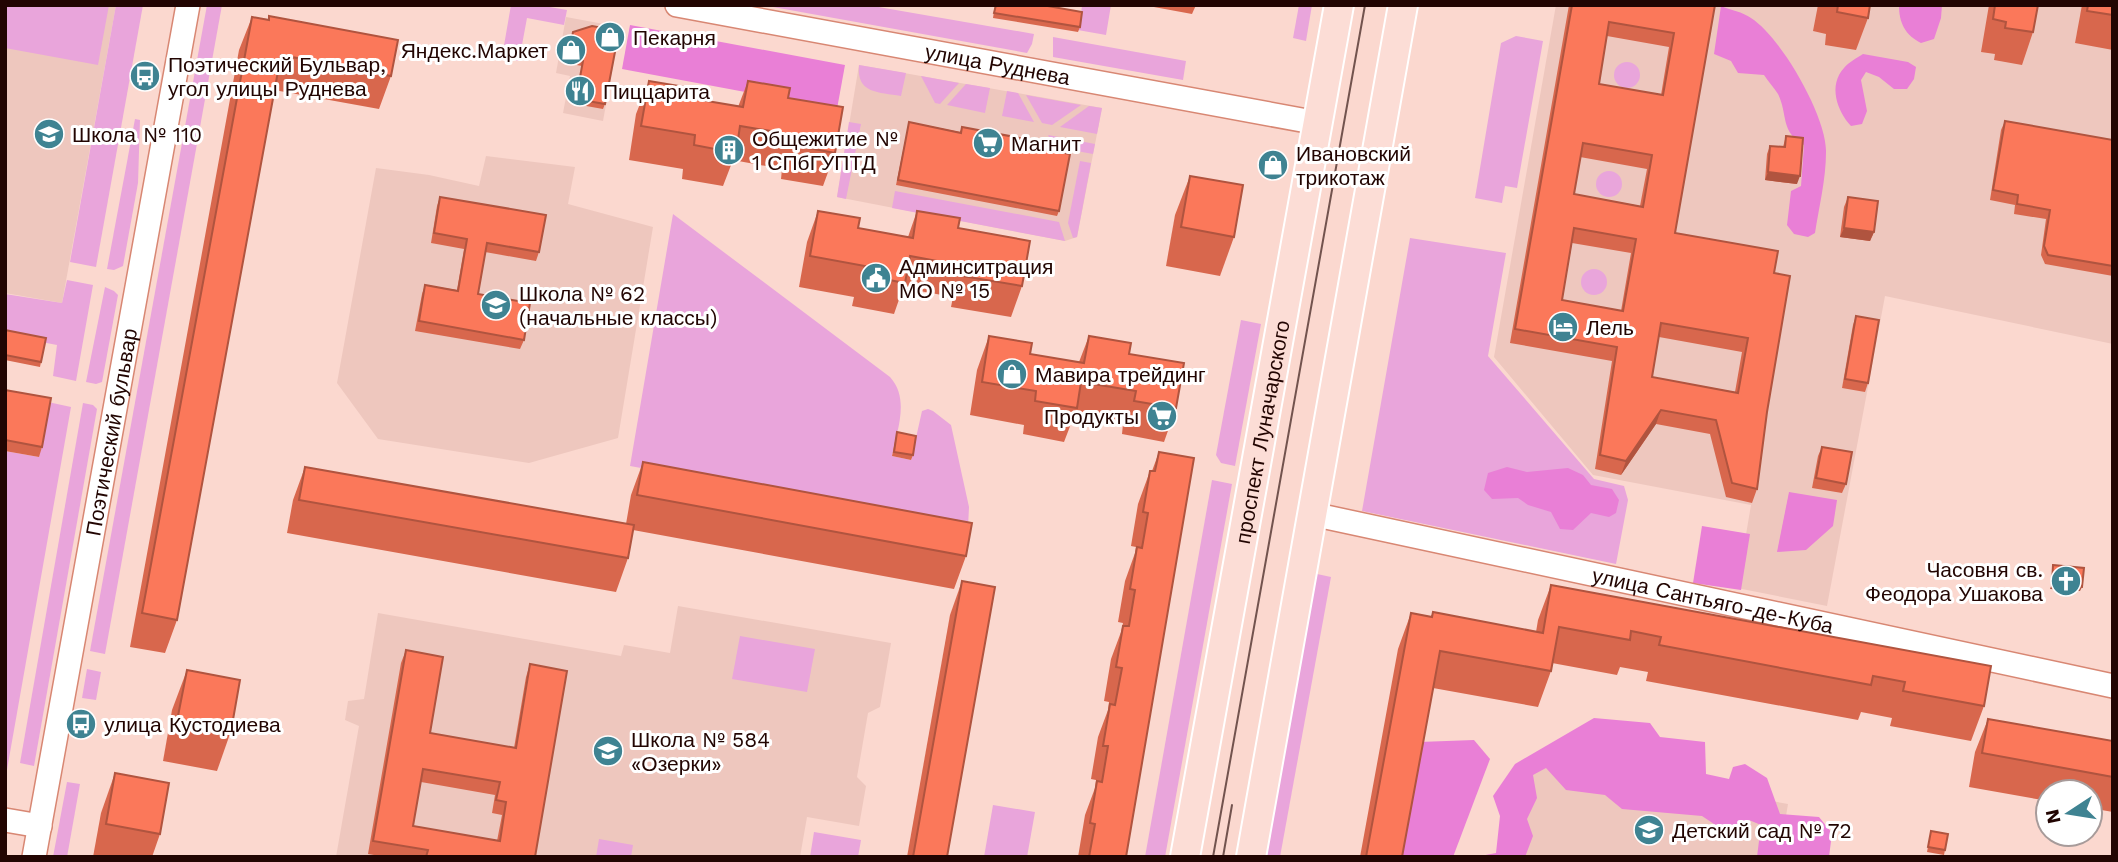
<svg xmlns="http://www.w3.org/2000/svg" width="2118" height="862" font-family="'Work Sans',sans-serif">
<style>
.built{fill:#eec7be}
.green{fill:#e9a5db}
.forest{fill:#e97fd6}
.lines{fill:none;stroke-linecap:round;stroke-linejoin:round}
.minor-casing{stroke:#d88773;stroke-width:26}
.major-casing{stroke:#fff;stroke-width:32}
.minor{stroke:#fff;stroke-width:23}
.major{stroke:#fcddd6;stroke-width:28}
.tram{stroke:#72534e;stroke-width:2}
.wall{fill:#d8674d;fill-rule:evenodd}
.shaded-wall{fill:#b0543f}
.building{fill:#fb785a;stroke:#b0543f;stroke-width:2;fill-rule:evenodd}
.labels{text-anchor:middle;dominant-baseline:central;stroke-width:6;stroke-linejoin:round;paint-order:stroke}
.poi-label{font-size:21px;fill:#220502;stroke:#fff;text-anchor:start}
.street-label{font-size:21px;fill:#220502;stroke:#fff}
</style>
<rect width="100%" height="100%" fill="#fbd8cf"/>
<g class="built">
<path d="M5 5H116L62 303 5 293Z"/>
<path d="M1556 5H2113V344L1885 296 1827 606 1737 588 1751 505 1593 475 1494 357Z"/>
<path d="M566 17 620 27 603 121 563 113 570 76 556 73Z"/>
<path d="M859 65 1102 108 1077 237 1065 241 837 197Z"/>
<path d="M486 156 575 167 568 204 653 227 618 438 529 463 378 439 337 383 376 168 429 175 479 186Z"/>
<path d="M678 606 891 643 880 707 868 713 857 777 866 786 859 826 807 817 800 857H336L359 726 345 720 348 701 364 699 378 613 621 656 624 645 670 653Z"/>
<path d="M1528 758 1788 804 1779 857H1509Z"/>
</g>
<g class="green">
<path d="M5 5H109L98 65 5 48Z"/>
<path d="M116 5H143L96 267 70 262Z"/>
<path d="M207 5H222L105 654 90 651Z"/>
<path d="M511 5H538L567 10 564 25 527 18 519 61 502 57Z"/>
<path d="M762 5H867L1034 34 1032 44 1027 53Z"/>
<path d="M1082 5H1111L1106 35 1055 26 1081 15Z"/>
<path d="M1299 5H1312L1306 41 1293 38Z"/>
<path d="M1516 36 1543 41 1517 188 1505 186 1502 203 1475 198 1501 43Z"/>
<path d="M1053 37 1186 61 1183 80 1053 57Z"/>
<circle cx="1627" cy="75" r="13"/>
<path d="M859 65 906 73 901 96C879 92 856 94 859 65Z"/>
<path d="M921 76 959 83 940 104 935 103Z"/>
<path d="M966 84 990 88 985 113 947 105Z"/>
<path d="M1007 91 1018 93 1034 122 1002 116Z"/>
<path d="M1026 95 1081 105 1052 125 1042 123Z"/>
<path d="M1089 106 1102 108 1097 134 1060 127Z"/>
<path d="M135 119 140 120 138 183 123 266 114 270 107 269Z"/>
<path d="M849 122 861 124 846 199 837 197Z"/>
<path d="M1048 135 1095 144 1093 154 1055 147Z"/>
<path d="M1080 161 1091 163 1077 237 1073 238 1068 223Z"/>
<circle cx="1609" cy="184" r="13"/>
<path d="M895 191 1059 222 1065 241 892 208Z"/>
<path d="M673 214 890 377C910 399 897 430 892 456L911 460 922 411 928 409 933 411 951 425 969 507 968 527 630 466Z"/>
<path d="M1410 238 1506 253 1488 356 1594 479 1624 486 1628 500 1616 564 1362 511Z"/>
<circle cx="1594" cy="282" r="13"/>
<path d="M67 280 93 285 76 381 53 376 57 345 5 335V294L62 303Z"/>
<path d="M105 287 114 291 118 295 102 382 96 384 86 382Z"/>
<path d="M1241 320 1261 324 1235 466 1221 463 1216 455Z"/>
<path d="M48 402 71 407 5 781V451L39 457Z"/>
<path d="M83 403 93 405 97 409 34 766 20 763Z"/>
<path d="M1212 480 1232 484 1165 857H1145Z"/>
<path d="M1317 574 1331 577 1280 857H1266Z"/>
<path d="M740 636 815 649 807 692 732 679Z"/>
<path d="M87 669 101 672 96 700 82 698Z"/>
<path d="M67 782 80 784 67 857H53Z"/>
<path d="M993 805 1035 812 1027 857H984Z"/>
<path d="M814 832 861 840 858 857H810Z"/>
<path d="M599 839 633 845 631 857H596Z"/>
</g>
<g class="forest">
<path d="M1899 5H1942L1941 18 1934 39 1921 43C1905 35 1899 23 1899 5Z"/>
<path d="M1721 6C1730 10 1743 12 1751 18 1781 37 1827 117 1826 152 1826 179 1819 207 1815 233L1808 237 1794 234 1787 225 1791 191 1801 186 1804 145C1780 132 1788 114 1778 94 1774 88 1768 81 1764 75L1738 73 1731 61 1714 54Z"/>
<path d="M630 25 845 65 837 109 622 69Z"/>
<path d="M1863 54 1908 62 1916 67 1914 79 1907 89H1894L1879 77 1866 72 1861 80 1867 111 1862 124 1851 126C1837 111 1828 85 1844 68 1849 62 1857 58 1863 54Z"/>
<path d="M1507 467 1527 472 1568 468 1583 475 1591 485 1612 489 1619 500 1616 513 1609 517 1591 513 1573 530 1560 529 1551 512 1528 505 1518 498 1492 499 1484 490 1488 473Z"/>
<path d="M1789 492 1837 500 1833 526 1806 550 1777 552Z"/>
<path d="M1702 526 1750 534 1741 590 1693 583Z"/>
<path d="M1594 718 1650 723 1660 737 1705 742 1706 774 1729 779 1733 767 1745 764 1767 778 1780 814 1819 817 1832 833 1829 857H1757L1761 825 1749 820 1741 832 1732 836 1702 816 1622 809 1605 795 1566 790 1546 768 1533 775 1537 798 1527 819 1533 836 1525 857H1475L1496 853 1500 816 1493 796 1515 764Z"/>
<path d="M1474 740 1490 759 1453 857H1398L1419 742Z"/>
</g>
<g class="lines">
<g class="minor-casing">
<g id="minor">
<path id="s1" d="M677 5 1318 123"/>
<path id="s2" d="M1312 514 2113 686"/>
<path d="M5 820 40 826"/>
<path id="s3" d="M34 857 188 5"/>
</g>
</g>
<g class="major-casing">
<g id="major">
<path id="s4" d="M1185 857 1339 5"/>
<path d="M1251 857 1403 5"/>
</g>
</g>
<use href="#minor" class="minor"/>
<use href="#major" class="major"/>
<g class="tram">
<path d="M1213 857 1365 5"/>
<path d="M1223 857 1232 805"/>
</g>
</g>
<g class="wall">
<path d="M995 5H1042L1080 27 1078 32 993 18Z"/>
<path d="M1143 5H1196L1192 14Z"/>
<path d="M1569 5H1715L1675 233 1774 273 1767 412 1757 489 1752 503 1726 497 1710 434 1656 424 1621 475 1595 469 1612 361 1510 343ZM1607 36 1669 47 1661 95 1599 84ZM1580 157 1647 169 1640 206 1574 194ZM1572 243 1631 253 1621 311 1562 300ZM1659 337 1742 352 1735 392 1652 377Z"/>
<path d="M1818 5H1870L1868 18 1856 50 1825 45 1826 34 1813 31Z"/>
<path d="M1989 5H2038L2033 32 2022 65 1994 60 1995 54 1981 52Z"/>
<path d="M2082 5H2113V50L2075 43Z"/>
<path d="M252 17 391 76 379 109 274 90 177 620 165 653 130 647 239 50Z"/>
<path d="M573 32 605 104 603 109 575 104 582 66 566 63Z"/>
<path d="M649 81 689 98 738 107 748 81 788 98 835 153 823 186 781 179 782 169 733 160 723 186 682 179 683 169 629 160 636 114Z"/>
<path d="M2005 121 2113 140V276L2045 264 2041 255 2046 219 2014 214 2015 205 1990 200 2001 130Z"/>
<path d="M909 122 960 132 962 127 1018 144 1059 211 1057 216 896 185Z"/>
<path d="M1786 136 1797 184 1765 180 1767 154 1770 146 1783 147Z"/>
<path d="M1190 176 1234 237 1220 276 1166 266 1175 215Z"/>
<path d="M440 197 539 252 536 261 485 252 478 294 524 340 520 349 415 331 422 294 425 285 457 290 464 249 431 243 437 206Z"/>
<path d="M1848 197 1874 232 1870 241 1840 237 1844 207Z"/>
<path d="M818 211 858 228 908 237 917 211 958 228 1022 286 1011 317 951 307 953 297 903 288 894 314 852 306 854 297 799 287 807 242Z"/>
<path d="M1856 316 1868 383 1865 392 1842 388 1853 325Z"/>
<path d="M5 330 41 362 40 367 5 360Z"/>
<path d="M989 336 1030 354 1079 362 1089 336 1129 354 1176 408 1164 442 1122 434 1123 424 1074 416 1064 442 1023 434 1024 425 970 415 977 370Z"/>
<path d="M5 390 42 447 39 457 5 451Z"/>
<path d="M897 432 913 455 911 460 892 456Z"/>
<path d="M1822 447 1846 484 1842 493 1812 488 1818 456Z"/>
<path d="M1159 452 1126 857H1078L1085 815 1095 788 1096 780 1091 779 1098 737 1108 710 1109 702 1104 701 1111 659 1121 632 1123 623 1118 622 1125 581 1135 553 1136 547 1131 546 1138 504 1150 471H1152Z"/>
<path d="M643 462 966 556 954 589 633 530 628 558 616 592 287 533 293 500 305 467 626 524 631 495Z"/>
<path d="M962 581 947 857H907L950 615Z"/>
<path d="M1551 585 1991 666 1984 706 1971 741 1890 726 1892 718 1861 712 1858 720 1646 681 1648 672 1620 667 1617 675 1552 663 1551 671 1538 707 1433 688 1402 857H1360L1398 649 1411 613 1431 617 1433 612 1536 632 1538 620Z"/>
<path d="M406 650 430 733 514 748 526 677 530 664 535 857H386L368 854 401 663ZM421 782 495 795 492 813 502 815 497 841 413 826Z"/>
<path d="M187 670 231 731 217 771 163 761 172 710Z"/>
<path d="M1988 719 2113 741V812L2090 808V792H2048V801L1969 787 1975 752Z"/>
<path d="M115 773 160 834 152 857H93L101 813Z"/>
<path d="M1931 831 1945 850 1944 855 1927 852Z"/>
</g>
<g class="shaded-wall">
<path d="M1768 172 1800 176 1797 184 1765 180Z"/>
<path d="M1844 228 1874 232 1870 241 1840 237Z"/>
<path d="M1661 410 1656 424 1621 475 1626 461Z"/>
<path d="M2052 584 2082 587 2080 591 2050 589Z"/>
</g>
<g class="building">
<path d="M996 5H1042L1082 12 1080 27 994 13Z"/>
<path d="M1572 5H1715L1675 233 1778 251 1774 273 1790 276 1767 412 1757 489 1732 483 1716 420 1661 410 1626 461 1600 455 1617 347 1515 329ZM1609 22 1674 33 1663 95 1599 84ZM1583 143 1652 155 1643 207 1574 194ZM1574 228 1636 239 1623 311 1562 300ZM1661 323 1748 338 1738 393 1652 377Z"/>
<path d="M1838 5H1870L1868 18 1837 12Z"/>
<path d="M1995 5H2038L2033 32 2005 28 2006 22 1993 19Z"/>
<path d="M2088 5H2113V15L2087 11Z"/>
<path d="M269 16 398 40 391 76 281 55 177 620 142 613 252 17 269 20Z"/>
<path d="M592 26 619 31 605 104 576 99 583 61 568 58 573 32Z"/>
<path d="M649 81 691 88 689 98 743 107 748 81 790 88 788 98 843 107 835 153 793 145 795 135 740 126 736 153 694 145 695 135 641 126Z"/>
<path d="M2005 121 2113 140V266L2048 255 2044 246 2050 210 2017 204 2018 195 1993 190Z"/>
<path d="M909 122 961 133 962 127 1020 138 1018 144 1070 154 1059 211 898 180Z"/>
<path d="M1786 136 1803 138 1800 176 1768 172 1770 146 1785 147Z"/>
<path d="M1190 176 1243 185 1234 237 1181 227Z"/>
<path d="M440 197 546 215 539 252 487 243 478 294 530 303 524 340 419 321 425 285 458 291 467 239 434 233Z"/>
<path d="M1848 197 1878 201 1874 232 1844 228Z"/>
<path d="M818 211 860 218 858 228 913 238 917 211 960 218 958 228 1030 241 1022 286 962 276 964 266 910 256 905 283 863 275 865 266 810 256Z"/>
<path d="M1856 316 1879 320 1868 383 1845 379Z"/>
<path d="M5 330 46 338 41 362 5 355Z"/>
<path d="M989 336 1032 343 1030 354 1084 363 1089 336 1131 343 1129 354 1184 363 1176 408 1134 401 1136 391 1081 382 1077 408 1035 401 1036 391 982 382Z"/>
<path d="M5 390 51 398 42 447 5 440Z"/>
<path d="M897 432 916 436 913 455 894 452Z"/>
<path d="M1822 447 1852 452 1846 484 1816 478Z"/>
<path d="M1159 452 1194 458 1126 857H1089L1095 824 1090 823 1097 781 1102 782 1108 746H1103L1110 704 1115 705 1122 668 1116 667 1123 626H1129L1135 590 1130 589 1137 547 1142 548 1148 513 1143 512 1150 471H1155Z"/>
<path d="M643 462 972 523 966 556 637 495Z"/>
<path d="M305 467 634 525 628 558 299 500Z"/>
<path d="M2053 565 2084 568 2082 587 2052 584Z"/>
<path d="M962 581 995 587 947 857H913Z"/>
<path d="M1551 585 1991 666 1984 706 1903 691 1905 682 1873 676 1871 685 1659 645 1661 637 1631 631 1630 640 1559 627 1551 671 1440 651 1402 857H1366L1411 613 1432 617 1433 612 1543 633Z"/>
<path d="M406 650 443 657 430 733 516 748 530 664 567 671 535 857H426L428 850 373 841ZM423 769 500 782 496 800 506 802 500 841 413 826Z"/>
<path d="M187 670 240 680 231 731 177 721Z"/>
<path d="M1988 719 2113 741V777L1982 753Z"/>
<path d="M115 773 169 783 160 834 106 824Z"/>
<path d="M1931 831 1948 834 1945 850 1928 847Z"/>
</g>
<defs>
<g id="shop-disc" transform="scale(1.575)"><circle r="9.5" fill="#3f8392" stroke="#fff"/><path d="M-5-2.5h2.3a2.7 3.5 0 0 1 5.4 0H5L5.5 6h-11ZM-1.5-2.5h3a1.5 2.3 0 0 0-3 0Z" fill="#fff"/></g>
<g id="bus-disc" transform="scale(1.575)"><circle r="9.5" fill="#3f8392" stroke="#fff"/><path d="M-5-6H5V4H4V6H2V4H-2V6H-4V4H-5ZM-3.5-4V0h7V-4ZM-3.5 1.2v1.5H-2V1.2ZM2 1.2v1.5H3.5V1.2Z" fill="#fff"/></g>
<g id="restaurant-disc" transform="scale(1.575)"><circle r="9.5" fill="#3f8392" stroke="#fff"/><path d="M-5-6h1v4h1v-4h1v4h1v-4h1v5L-1.5 .5V6h-2V.5L-5-1ZM5-6V6H3V1.5H1.5Q1.5-4 5-6Z" fill="#fff"/></g>
<g id="school-disc" transform="scale(1.575)"><circle r="9.5" fill="#3f8392" stroke="#fff"/><path d="M0-5L7-2L0 1L-7-2ZM-4 1L0 2.5L4 1V4Q0 6-4 4Z" fill="#fff"/></g>
<g id="supermarket-disc" transform="scale(1.575)"><circle r="9.5" fill="#3f8392" stroke="#fff"/><path d="M-6-5.5h2.5l.6 2H6L4.5 2H-2.5L-4.4-4H-6ZM-1.5 3.2a1.3 1.3 0 1 0 .1 0ZM3 3.2a1.3 1.3 0 1 0 .1 0Z" fill="#fff"/></g>
<g id="building-disc" transform="scale(1.575)"><circle r="9.5" fill="#3f8392" stroke="#fff"/><path d="M-4-6H4V6H1V3H-1V6H-4ZM-2.5-4.3h1.7v1.8h-1.7ZM.8-4.3h1.7v1.8H.8ZM-2.5-1h1.7V.8h-1.7ZM.8-1h1.7V.8H.8Z" fill="#fff"/></g>
<g id="civic-disc" transform="scale(1.575)"><circle r="9.5" fill="#3f8392" stroke="#fff"/><path d="M-.6-6.5H3V-4.5H.6V-3L4-1V1h2V6H-6V1h2V-1L-.6-3ZM-1.2 2.5V6h2.4V2.5Z" fill="#fff"/></g>
<g id="hotel-disc" transform="scale(1.575)"><circle r="9.5" fill="#3f8392" stroke="#fff"/><path d="M-6-4.5h1.5V1H6V5H4.5V3h-9V5H-6ZM-4 0a1.8 1.8 0 1 1 3.6 0ZM.5 0V-2.5h3Q6-2.5 6 0Z" fill="#fff"/></g>
<g id="church-disc" transform="scale(1.575)"><circle r="9.5" fill="#3f8392" stroke="#fff"/><path d="M-1.2-6h2.4v3.5h3.3v2.4h-3.3V6h-2.4V-.1h-3.3v-2.4h3.3Z" fill="#fff"/></g>
</defs>
<g fill-rule="evenodd">
<use href="#shop-disc" x="610" y="37"/>
<use href="#shop-disc" x="571" y="50"/>
<use href="#bus-disc" x="145" y="76"/>
<use href="#restaurant-disc" x="580" y="91"/>
<use href="#school-disc" x="49" y="134"/>
<use href="#supermarket-disc" x="988" y="143"/>
<use href="#building-disc" x="729" y="150"/>
<use href="#shop-disc" x="1273" y="165"/>
<use href="#civic-disc" x="876" y="278"/>
<use href="#school-disc" x="496" y="305"/>
<use href="#hotel-disc" x="1563" y="327"/>
<use href="#shop-disc" x="1012" y="374"/>
<use href="#supermarket-disc" x="1162" y="416"/>
<use href="#church-disc" x="2066" y="581"/>
<use href="#bus-disc" x="81" y="724"/>
<use href="#school-disc" x="608" y="751"/>
<use href="#school-disc" x="1649" y="830"/>
</g>
<g class="labels">
<g class="poi-label">
<text x="633" y="37">Пекарня</text>
<text x="548" y="50" text-anchor="end">Яндекс.Маркет</text>
<text x="168" y="64">Поэтический Бульвар,<tspan x="168" dy="24">угол улицы Руднева</tspan></text>
<text x="603" y="91">Пиццарита</text>
<text x="72" y="134">Школа № 110</text>
<text x="752" y="138">Общежитие №<tspan x="752" dy="24">1 СПбГУПТД</tspan></text>
<text x="1011" y="143">Магнит</text>
<text x="1296" y="153">Ивановский<tspan x="1296" dy="24">трикотаж</tspan></text>
<text x="899" y="266">Админситрация<tspan x="899" dy="24">МО № 15</tspan></text>
<text x="519" y="293">Школа № 62<tspan x="519" dy="24">(начальные классы)</tspan></text>
<text x="1586" y="327">Лель</text>
<text x="1035" y="374">Мавира трейдинг</text>
<text x="1139" y="416" text-anchor="end">Продукты</text>
<text x="2043" y="569" text-anchor="end">Часовня св.<tspan x="2043" dy="24">Феодора Ушакова</tspan></text>
<text x="104" y="724">улица Кустодиева</text>
<text x="631" y="739">Школа № 584<tspan x="631" dy="24">«Озерки»</tspan></text>
<text x="1672" y="830">Детский сад № 72</text>
</g>
<g class="street-label">
<text stroke="none"><textPath href="#s1" startOffset="326">улица Руднева</textPath></text>
<text stroke="none"><textPath href="#s3" startOffset="432">Поэтический бульвар</textPath></text>
<text stroke="none"><textPath href="#s4" startOffset="432">проспект Луначарского</textPath></text>
<text stroke="none"><textPath href="#s2" startOffset="410">улица Сантьяго-де-Куба</textPath></text>
</g>
</g>
<rect width="2118" height="862" fill="none" stroke="#220502" stroke-width="14"/>
<g transform="translate(2069 813) rotate(258)"><circle r="33" fill="#ffffff" stroke="#a79b9a" stroke-width="2"/>
<path d="M0-5L12 26L0 18L-12 26Z" fill="#3f8392"/>
<text y="-10" font-size="19" font-weight="bold" text-anchor="middle" fill="#220502">N</text>
</g>
</svg>
